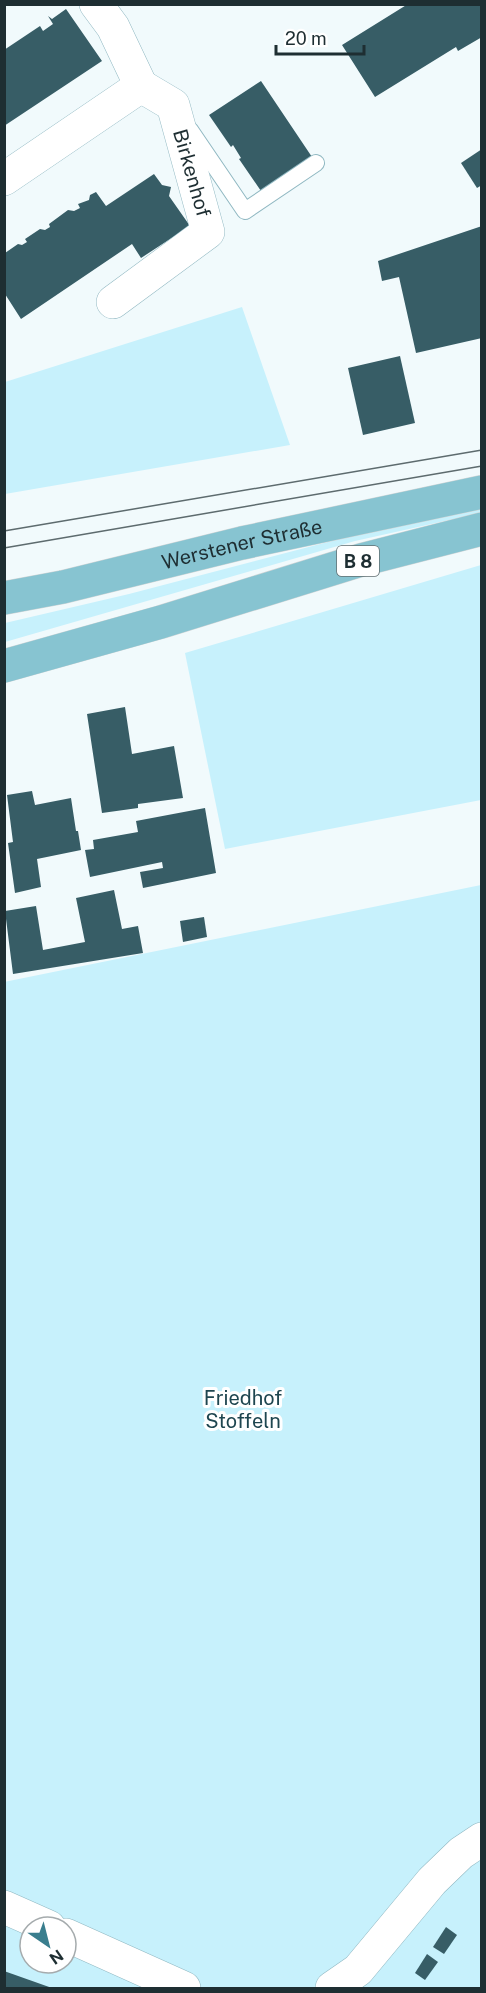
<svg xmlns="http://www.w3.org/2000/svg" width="486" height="1993" font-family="'Public Sans',sans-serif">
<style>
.green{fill:#c7f1fc;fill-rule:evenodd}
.building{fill:#375d66}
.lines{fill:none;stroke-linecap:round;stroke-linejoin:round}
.lane-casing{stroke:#90b8c2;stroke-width:18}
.street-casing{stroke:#90b8c2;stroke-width:34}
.primary-casing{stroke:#d2d5d6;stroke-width:34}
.lane{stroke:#fff;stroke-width:16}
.street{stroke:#fff;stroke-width:33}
.primary{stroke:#87c4d1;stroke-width:33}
.tram{stroke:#5d6b6e;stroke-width:1.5}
.labels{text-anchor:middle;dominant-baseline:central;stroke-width:6;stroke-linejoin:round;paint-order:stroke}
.shield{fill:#fff;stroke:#626d70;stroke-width:1.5}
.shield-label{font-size:18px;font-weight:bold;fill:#1e2e32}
.street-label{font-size:20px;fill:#1e2e32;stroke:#fff}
.park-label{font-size:20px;fill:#1e4650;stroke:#fff}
</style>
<rect width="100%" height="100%" fill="#f1fafc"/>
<g class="green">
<path d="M242 307 290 445 5 494V382Z"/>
<path d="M481 506V513L355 541 5 642V623L129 594 412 520Z"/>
<path d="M481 565V800L225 849 185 653Z"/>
<path d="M481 885V1988H5L4 982ZM30 1927H66V1963H30Z"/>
</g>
<g class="building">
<path d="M408 4H482V37L458 51 456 47 375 97 342 45Z"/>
<path d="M66 9 102 61 4 126V50L40 26 43 31 53 24 48 16 52 19Z"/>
<path d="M261 81 312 157 261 191 239 159 241 158 233 145 231 147 209 115Z"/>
<path d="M482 149V185L477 188 461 163Z"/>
<path d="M154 174 162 185 171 187 169 196 190 226 141 258 132 244 21 319 5 294V253L18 244 22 245 27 242 25 239 40 229 45 230 50 227 49 224 68 210 74 211 80 208 78 204 89 200 90 195 96 192 106 206Z"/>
<path d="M482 226V338L416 353 399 277 382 281 378 261Z"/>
<path d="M400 356 415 423 363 435 348 368Z"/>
<path d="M125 707 132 754 174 746 183 798 138 804V808L102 813 87 714Z"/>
<path d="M32 791 35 805 71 798 76 831H78L81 850 37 859 41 887 15 893 8 843 13 842 7 795Z"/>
<path d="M205 808 216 873 143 888 140 872 163 868 162 862 90 877 85 850 94 849 93 840 138 832 136 821Z"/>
<path d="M114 890 122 929 138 926 143 953 13 974 5 911 36 906 43 950 85 942 76 898Z"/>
<path d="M204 917 207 937 183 942 180 921Z"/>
<path d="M446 1927 457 1935 444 1954 433 1947Z"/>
<path d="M427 1954 438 1962 425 1980 415 1973Z"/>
<path d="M4 1971 52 1988H4Z"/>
</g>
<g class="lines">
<g class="lane-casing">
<path id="lane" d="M190 130 245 211 316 163"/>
</g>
<g class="street-casing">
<g id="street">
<path d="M4 179 141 86 113 27 96 4"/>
<path d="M113 302 208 232 173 105 141 86"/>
<path d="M4 1907 49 1927"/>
<path d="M66 1935 184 1988"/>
<path d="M332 1988 358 1970 432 1881 461 1853 482 1839"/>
</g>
</g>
<g class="primary-casing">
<g id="primary">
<path id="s1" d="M4 598 63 587 242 543 482 492"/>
<path d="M4 666 161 622 361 560 482 529"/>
</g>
</g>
<use href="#lane" class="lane"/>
<use href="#street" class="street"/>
<use href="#primary" class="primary"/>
<g class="tram">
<path d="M4 531 482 450"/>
<path d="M4 548 482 466"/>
</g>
</g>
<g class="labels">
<rect class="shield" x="337" y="546" width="42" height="30" rx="4.5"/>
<g class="shield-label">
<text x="358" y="561">B 8</text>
</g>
<g class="street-label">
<text transform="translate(192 173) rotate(74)">Birkenhof</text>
<text stroke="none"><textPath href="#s1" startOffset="244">Werstener Straße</textPath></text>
</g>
<g class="park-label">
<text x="243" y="1398">Friedhof<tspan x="243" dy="23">Stoffeln</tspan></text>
</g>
</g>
<rect width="486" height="1993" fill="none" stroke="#1e2e32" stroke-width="12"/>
<g transform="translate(48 1945) rotate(145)"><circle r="28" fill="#ffffff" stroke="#a5abad" stroke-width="1.5"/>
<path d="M0-4.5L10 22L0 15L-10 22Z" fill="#3a7e8e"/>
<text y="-9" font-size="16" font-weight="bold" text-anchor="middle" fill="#1e2e32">N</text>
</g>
<path d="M276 45v9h88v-9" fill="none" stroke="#1e2e32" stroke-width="3"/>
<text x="285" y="45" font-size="18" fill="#1e2e32" stroke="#ffffff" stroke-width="4.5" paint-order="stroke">20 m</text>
</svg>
